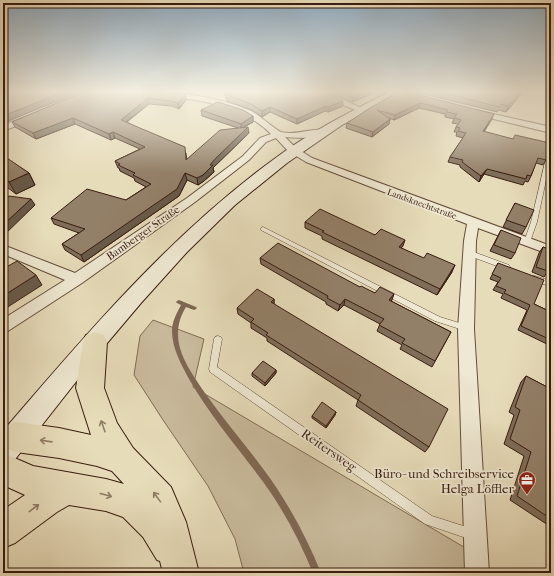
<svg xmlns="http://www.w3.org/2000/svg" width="554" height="576" font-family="'IM FELL French Canon',serif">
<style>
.green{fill:#c9bb9d;stroke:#816c56}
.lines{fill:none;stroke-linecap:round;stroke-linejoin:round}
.stream{fill:#7e6853;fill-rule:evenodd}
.service-casing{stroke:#644c3a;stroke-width:1}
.minor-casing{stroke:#644c3a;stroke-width:2}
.secondary-casing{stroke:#391c10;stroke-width:2}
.motorway-casing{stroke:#391c10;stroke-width:2}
.service{fill:#efe8d2;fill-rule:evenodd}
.minor{fill:#efe8d2;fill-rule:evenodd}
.secondary{fill:#efe8d2;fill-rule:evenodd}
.motorway{fill:#e7dcba;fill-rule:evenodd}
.wall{fill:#7e6e59;stroke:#391c10}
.shaded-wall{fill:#675a49;stroke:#391c10}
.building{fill:#938068;stroke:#391c10}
.oneway{stroke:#907c65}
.labels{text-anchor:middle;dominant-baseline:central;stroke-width:3.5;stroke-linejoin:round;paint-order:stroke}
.far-street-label{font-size:9px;fill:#391c10;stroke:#efe8d2}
.street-label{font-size:11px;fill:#391c10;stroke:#efe8d2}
.near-street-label{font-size:13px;fill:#391c10;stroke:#efe8d2}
.near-poi-label{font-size:13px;fill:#391c10;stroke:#efe8d2;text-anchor:end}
</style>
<rect width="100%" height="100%" fill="#e7dcba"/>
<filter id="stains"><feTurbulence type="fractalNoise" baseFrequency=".005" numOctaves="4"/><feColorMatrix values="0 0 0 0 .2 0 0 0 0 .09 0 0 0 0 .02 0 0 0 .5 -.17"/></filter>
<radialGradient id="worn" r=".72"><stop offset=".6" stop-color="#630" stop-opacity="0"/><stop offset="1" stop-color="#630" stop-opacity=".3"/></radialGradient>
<path class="green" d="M153 320 204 339 193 387 474 553V573H244L235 539 208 486 163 420 134 375 140 336Z"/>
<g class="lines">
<path class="stream" d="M179 300 196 307 197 308 196 309 194 310 186 307C178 320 176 333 180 348 184 363 196 380 205 393 227 425 254 454 276 487 294 514 309 543 321 573H313C300 541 284 511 264 483 239 449 210 416 189 379 181 364 172 348 172 331 172 321 177 313 181 305L177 303 176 302 177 301Z"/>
<g class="service-casing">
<g id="service">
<path d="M549 145H551V157L537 222 530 242 527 244 524 242 531 222Z"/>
<path d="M263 227 440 317 469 326 470 328 469 330 466 331 435 321 261 230 260 229 261 228Z"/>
<path d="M467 251H471L509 265 510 267 507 269H505L467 255 466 253Z"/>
<path d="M533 276H535L551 281V287L533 280 532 278Z"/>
<path d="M218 336 221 337 222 339 217 367 432 516 476 530 478 534 476 538 472 540 425 524 210 372 209 369 214 339 215 337Z"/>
</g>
</g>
<g class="minor-casing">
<g id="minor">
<path d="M143 92C180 92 217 96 251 111 259 115 276 130 281 132 296 136 314 127 326 130L327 132C320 139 295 138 285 137L295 147 312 158 551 246V255L478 228 476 241 474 329 489 573H465L458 329 464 241 467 224 306 162 288 151 276 138 266 142 249 160 195 202 82 283 8 331 3 333V319L65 280 3 254V245L75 273 187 198 243 156 260 138 271 134C238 101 190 99 147 94Z"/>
<path d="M314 92H325L364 109 360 111H357Z"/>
<path d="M473 110H476L551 127V133L473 114Z"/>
<path d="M31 115H34L35 117 34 119 3 131V125Z"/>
</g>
</g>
<g class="secondary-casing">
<path id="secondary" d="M389 92H403L342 125 287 163 235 205 187 252 141 303 97 355 13 462 3 466V431C87 333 172 233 277 157 312 131 350 112 389 92Z"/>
</g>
<g class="motorway-casing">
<path id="motorway" d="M95 332 104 335 107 342 104 388 117 423 133 448 171 487 186 522 199 573H163L160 561 157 560 143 537 123 517 106 511 69 505 57 512 15 543 3 548V510L25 495 3 485V453L33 466 106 479 124 484 112 471 97 466 59 458 16 452 5 448C2 440 2 434 5 426L16 422 59 428 91 435 76 388 83 342 86 335Z"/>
</g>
<use href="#service" class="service"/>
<use href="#minor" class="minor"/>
<use href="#secondary" class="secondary"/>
<use href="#motorway" class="motorway"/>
</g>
<g class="wall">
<path d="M83 92 186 100 179 109 172 106 149 104 127 122 186 153 187 160 238 128 202 116 201 110 253 116V122L244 127 249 133 216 165 213 168 214 172 204 181 198 185 187 180 179 196 84 262 65 250 62 244 79 233 54 224 51 218 126 200 146 187 135 181 134 178 120 171 119 168H118L115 161 140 149 115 138 111 140 75 124 36 139 15 127 12 122Z"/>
<path d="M170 92H194L192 94Z"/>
<path d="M224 92H323L343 106 328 112 325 111 297 124 270 112 262 117 252 110 227 101Z"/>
<path d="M329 92H376L352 102Z"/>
<path d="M398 92 492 119 484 132 546 160 543 165 536 163 531 176 528 182 525 181 523 185 484 174 479 182 460 167V165L448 162 450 157 463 138 456 136 457 132H454L456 127 458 124 452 123 454 119 445 117V114L419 108 394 120 389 118 390 119 389 124 372 137 346 128 347 123Z"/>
<path d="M416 92H523L506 112 498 110 497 112Z"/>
<path d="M3 98 6 122 3 121Z"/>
<path d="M3 156 29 173 35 185 16 194 3 184Z"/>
<path d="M515 203 526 227 522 234 503 227Z"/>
<path d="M305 222 375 235 403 246 401 248 452 272 437 295 322 239V236L305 228Z"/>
<path d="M501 230 515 253 511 259 490 251Z"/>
<path d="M551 238V245L549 244Z"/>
<path d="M543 247 551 250V274L547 272 544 277 532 272 539 253Z"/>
<path d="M260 258 360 287 392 300 391 301 451 332 432 367 400 349 402 345 377 331 380 324 344 305 338 311 326 304V302L261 264Z"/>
<path d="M498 263 534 304 551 312V346L518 330 527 310 501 298 503 294 493 290 498 282 490 279Z"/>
<path d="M274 299V304L429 447 425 452 356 406 358 400 267 341V338L251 328V323L238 314 237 308Z"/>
<path d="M276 370V373L265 386 252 376V373Z"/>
<path d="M526 376 551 389V527L510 500 524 456 504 444 514 415 509 412 521 382Z"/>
<path d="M336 412 335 415 326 428 312 418V416Z"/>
</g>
<g class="shaded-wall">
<path d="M63 92H79L6 122 3 117V116Z"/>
<path d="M364 92H376L352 102 353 97Z"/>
<path d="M521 92H523L506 112 508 106Z"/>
<path d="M185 95 186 100 179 109 178 103Z"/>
<path d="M148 98 149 104 122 125 121 120Z"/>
<path d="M343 101V106L328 112V107Z"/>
<path d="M420 103 419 108 394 120 395 115Z"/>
<path d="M326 106 325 111 297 124V119Z"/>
<path d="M270 107V112L262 117V111Z"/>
<path d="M494 114 492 119 481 136 483 131Z"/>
<path d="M253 116V122L241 129V124Z"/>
<path d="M73 118 75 124 36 139 33 133Z"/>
<path d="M390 119 389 124 372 137 373 132Z"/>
<path d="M248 127 249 133 216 165 213 168 214 172 204 181 198 185 197 178 215 159Z"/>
<path d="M113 132 115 138 111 140 109 134Z"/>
<path d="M487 169 484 174 479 182 481 176Z"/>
<path d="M29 173 35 185 16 194 9 182Z"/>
<path d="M185 173 187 180 179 196 84 262 81 255Z"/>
<path d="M31 199 35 205 3 236V225Z"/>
<path d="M405 240 403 246 397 253 399 247Z"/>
<path d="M455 265 452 272 437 295 440 289Z"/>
<path d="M36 275 42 285 3 310V296Z"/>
<path d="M394 294 392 300 387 306 389 300Z"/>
<path d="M274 299V305L271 302Z"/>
<path d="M345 299 344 305 338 311 340 305Z"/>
<path d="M276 370V373L265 386V383Z"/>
<path d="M336 412 335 415 326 428V426Z"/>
</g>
<g class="building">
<path d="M14 92H63L3 116V98Z"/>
<path d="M83 92H163L185 95 178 103 170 101 148 98 121 120 185 147 186 160 220 130 248 127 215 159 210 165H213L203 175 197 178 185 173 177 189 81 255 62 244 85 229 51 218 87 189 126 200 151 184 133 175 135 173 118 165 120 164 115 161 145 147 113 132 109 134 73 118 33 133 12 122Z"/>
<path d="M225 92H323L343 101 328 107 326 106 297 119 270 107 262 111 251 104 227 95Z"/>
<path d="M342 92H364L353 97Z"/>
<path d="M398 92H408L494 114 483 131 513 139 515 135 550 143 546 160 538 158 531 176 527 175 526 179 487 169 481 176 462 162 463 160 450 157 466 133 458 131 460 128 456 127 461 120 454 118 457 114 446 112 448 110 420 103 395 115 377 110 390 119 373 132 347 123 370 108Z"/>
<path d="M440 92H521L508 106 501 104 499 107Z"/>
<path d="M218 102 243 110 253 116 241 124 201 110Z"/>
<path d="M3 156H4L29 173 9 182 3 178Z"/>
<path d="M9 196 31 199 3 225V201Z"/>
<path d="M515 203 534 210 526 227 506 220Z"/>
<path d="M320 209 375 235 381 229 405 240 399 247 424 258 427 253 455 265 440 289 322 232 324 231 305 222Z"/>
<path d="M501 230 521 238 515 253 494 245Z"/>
<path d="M278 243 360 287 361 286 375 293 380 287 394 294 389 300 451 332 435 361 402 343 405 339 379 325 384 319 345 299 340 305 327 298 328 296 260 258Z"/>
<path d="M543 247 551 250V266H550L548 271 536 267Z"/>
<path d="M17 261 36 275 3 296V269Z"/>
<path d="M498 263 544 280 534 304 551 312V340L521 326 530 305 504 293 506 290 496 286 501 278 492 274Z"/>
<path d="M257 289 274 299 271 302 448 409 429 447 358 400 361 395 266 335 268 333 251 322 254 319 237 308Z"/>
<path d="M263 361 276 370 265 383 252 373Z"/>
<path d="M526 376 551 389V519L517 496 531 452 510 439 520 410 515 407Z"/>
<path d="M322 402 336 412 326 426 312 416Z"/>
</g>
<defs><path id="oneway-shaft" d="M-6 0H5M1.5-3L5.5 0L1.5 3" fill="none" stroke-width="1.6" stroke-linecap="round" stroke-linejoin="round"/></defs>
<g class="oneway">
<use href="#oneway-shaft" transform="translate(103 426) rotate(-109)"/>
<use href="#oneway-shaft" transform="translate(46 441) rotate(-172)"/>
<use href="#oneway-shaft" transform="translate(106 495) rotate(15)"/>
<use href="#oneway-shaft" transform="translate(157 497) rotate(-126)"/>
<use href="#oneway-shaft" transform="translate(34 508) rotate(-37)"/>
</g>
<linearGradient id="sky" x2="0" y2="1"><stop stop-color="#90aabe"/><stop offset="0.53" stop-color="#f4efe0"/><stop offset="1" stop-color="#f4efe0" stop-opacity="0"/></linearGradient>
<rect width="554" height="173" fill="url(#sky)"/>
<defs>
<g id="office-pin" transform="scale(0.9)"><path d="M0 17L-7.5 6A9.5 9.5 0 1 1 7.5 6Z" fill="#8f2418" stroke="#efe8d2"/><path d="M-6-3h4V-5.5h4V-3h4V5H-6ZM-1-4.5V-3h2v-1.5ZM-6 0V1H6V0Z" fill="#fff"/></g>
</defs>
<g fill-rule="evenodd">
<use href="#office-pin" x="527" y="480"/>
</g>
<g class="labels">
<g class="far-street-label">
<text transform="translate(422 204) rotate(20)">Landsknechtstraße</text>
</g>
<g class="street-label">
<text transform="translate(143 233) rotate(-35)">Bamberger Straße</text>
</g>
<g class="near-street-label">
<text transform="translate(329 450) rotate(35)">Reitersweg</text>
</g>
<g class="near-poi-label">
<text x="514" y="473">Büro- und Schreibservice<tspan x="514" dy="15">Helga Löffler</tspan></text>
</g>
</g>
<rect width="554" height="576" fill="none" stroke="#e7dcba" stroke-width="16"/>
<rect x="4" y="4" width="546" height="568" fill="none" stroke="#391c10" stroke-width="2"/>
<rect x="8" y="8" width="538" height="560" fill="none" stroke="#391c10"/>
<rect width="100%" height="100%" filter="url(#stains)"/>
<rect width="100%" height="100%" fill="url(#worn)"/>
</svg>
